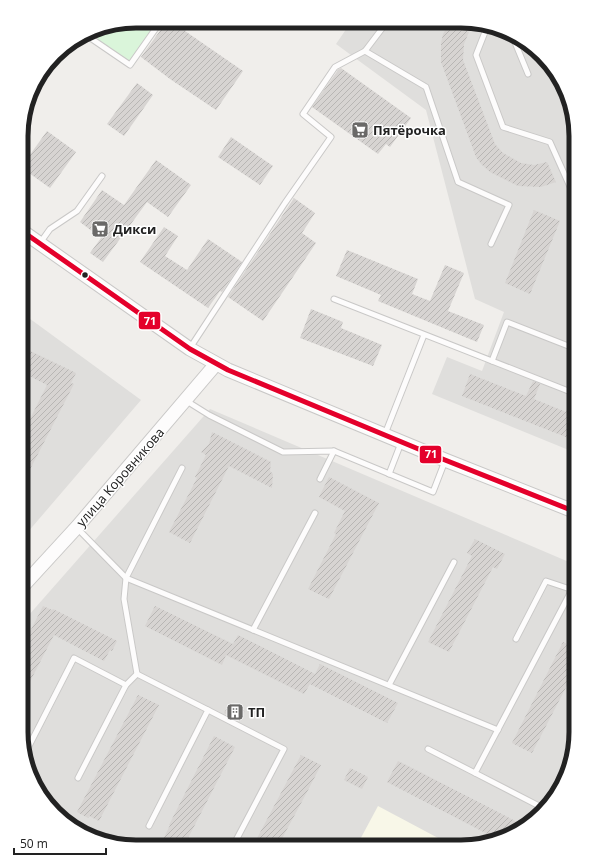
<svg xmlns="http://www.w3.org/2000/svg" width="597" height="868" font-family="'Open Sans',sans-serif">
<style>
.residential{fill:#dfdedc}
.education{fill:#f8f7e8}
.park{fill:#daf5da}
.building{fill:url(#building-hatch)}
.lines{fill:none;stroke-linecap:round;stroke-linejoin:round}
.service-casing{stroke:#c9c8c7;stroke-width:7}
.tertiary-casing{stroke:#c9c8c7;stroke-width:15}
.service{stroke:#fdfcfc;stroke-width:5}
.tertiary{stroke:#fdfcfc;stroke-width:13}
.bus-1-casing{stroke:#fff;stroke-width:8}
.bus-1{stroke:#e4002b;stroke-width:5}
.bus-dot{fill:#222;stroke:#fff;stroke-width:1.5}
.labels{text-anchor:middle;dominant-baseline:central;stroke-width:3;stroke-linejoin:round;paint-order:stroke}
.poi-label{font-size:13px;font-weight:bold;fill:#222;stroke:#fff;text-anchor:start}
.street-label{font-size:13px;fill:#222;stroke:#fff}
.rim{fill:none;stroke:#222;stroke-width:5}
.line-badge{stroke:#fff;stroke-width:1.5}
.badge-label{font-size:11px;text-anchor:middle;font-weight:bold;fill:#fff}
</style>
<defs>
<pattern id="building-hatch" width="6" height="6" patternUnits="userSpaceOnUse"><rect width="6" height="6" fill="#d7d4d2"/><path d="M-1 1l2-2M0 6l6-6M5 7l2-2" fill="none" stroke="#b8b6b4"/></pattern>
</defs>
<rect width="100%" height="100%" fill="#f0eeeb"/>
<g class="residential">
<path d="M351 22H476L531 45 564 85 576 136V453L432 394 447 357 482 371 504 312 475 299 426 110 336 44Z"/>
<path d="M22 313 141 400 21 540Z"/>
<path d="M210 409 576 565V740L556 796 512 835 461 847 121 846 66 823 33 783 21 732V624Z"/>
</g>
<path class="education" d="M378 806 455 847H356Z"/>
<path class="park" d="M136 21H158L129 62 88 33 99 27Z"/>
<g class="building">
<path d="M167 21H192L185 31 243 71 216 110 170 79 141 57Z"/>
<path d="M449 23 469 32 464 44 463 60 495 144 503 153 521 163 534 165 547 162 556 182 541 187 518 186 490 172 481 164 476 157 441 62V43L443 34Z"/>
<path d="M341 68 411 118 390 147 386 144 378 154 312 107 338 70Z"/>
<path d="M137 83 153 95 124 136 107 124Z"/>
<path d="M47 131 76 152 50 188 22 168V166Z"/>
<path d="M231 137 273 166 260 185 218 157Z"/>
<path d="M156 160 191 185 168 217 147 202 103 262 90 253 101 238 80 222 102 190 124 205Z"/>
<path d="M294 198 315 213 302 233 316 243 263 321 228 297Z"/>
<path d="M534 210 560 221 530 294 505 283Z"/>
<path d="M164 227 178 236 165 256 187 270 208 239 242 262 222 292 220 291 208 308 140 262Z"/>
<path d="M347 250 418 279 412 294 430 301 445 265 464 273 448 311 484 325 477 342 378 301 381 295 336 276Z"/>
<path d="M311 309 343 322 341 328 382 345 373 366 300 338Z"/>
<path d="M22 347 76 373 71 383 74 384 21 487 22 435 47 385 22 372Z"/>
<path d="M470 374 526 396 533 381 540 384 534 399 566 412 567 410 576 414V441L462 396Z"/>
<path d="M212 432 271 462 270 471 273 474 272 488 229 466 190 543 169 532 197 478 195 477 206 455 201 452 209 444Z"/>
<path d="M329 477 379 503 329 599 308 589 336 534 334 533 345 511 319 497Z"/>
<path d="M475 539 505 554 497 569 493 567 449 652 428 642 472 556 467 553Z"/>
<path d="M43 606 52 610 53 609 117 641 112 651 110 650 104 661 54 635 21 699V649Z"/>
<path d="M155 606 233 644 238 635 315 674 320 664 398 703 387 723 310 684 304 694 226 655 222 665 145 626Z"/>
<path d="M563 642 576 648V668L532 753 512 743Z"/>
<path d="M138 695 159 705 99 821 89 816 88 818 77 812Z"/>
<path d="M230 703 245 711 240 721 224 713Z"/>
<path d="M214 736 235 747 184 846H160L170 825H169Z"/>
<path d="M301 755 321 765 306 794 278 846H253Z"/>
<path d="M398 761 416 770 523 825 512 835 497 839 387 782Z"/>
<path d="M350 768 368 777 362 789 344 780Z"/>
</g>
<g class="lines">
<g class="service-casing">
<g id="service">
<path d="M387 22 365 51 426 87 458 182 509 205 491 244"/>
<path d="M487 27 476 55 503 127 550 142 576 200"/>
<path d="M504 34 514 40 528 74"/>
<path d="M86 35 130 65 161 21"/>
<path d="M40 243 50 229 77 211 102 176"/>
<path d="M334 299 576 394"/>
<path d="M22 329 24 331"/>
<path d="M190 348 285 203 331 137 303 114 335 67 365 51"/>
<path d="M492 361 507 322 576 349"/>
<path d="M185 400 209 415 283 452 334 451 433 492 445 461"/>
<path d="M22 402V401"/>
<path d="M385 434 424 335"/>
<path d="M182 468 126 578 498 730"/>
<path d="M389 474 401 443"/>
<path d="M320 479 334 451"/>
<path d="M77 528 126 578 124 599 137 674 126 685 78 778"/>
<path d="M253 630 315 513"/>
<path d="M516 639 546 581 576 591"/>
<path d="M137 674 208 710 149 826"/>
<path d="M389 685 454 562"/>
<path d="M208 710 284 749 233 846"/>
<path d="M428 749 475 773"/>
<path d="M27 758 29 746 74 658 126 685"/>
<path d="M543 808 475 773 576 582"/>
</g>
</g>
<g class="tertiary-casing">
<g id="tertiary">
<path d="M22 231 190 349 228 370 445 460 576 512"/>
<path d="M21 588 77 527 216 364"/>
</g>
</g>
<use href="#service" class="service"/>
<use href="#tertiary" class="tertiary"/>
<g class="bus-1-casing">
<path id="bus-1" d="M22 231 190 349 228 370 445 460 576 512"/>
</g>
<use href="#bus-1" class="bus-1"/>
</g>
<defs>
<g id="supermarket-square" transform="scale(0.9)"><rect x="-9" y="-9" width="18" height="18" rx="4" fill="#6a6968" stroke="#fff"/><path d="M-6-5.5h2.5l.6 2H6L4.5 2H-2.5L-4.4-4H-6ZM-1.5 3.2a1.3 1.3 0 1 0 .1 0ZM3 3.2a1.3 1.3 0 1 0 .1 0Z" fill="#fff"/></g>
<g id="building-square" transform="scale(0.9)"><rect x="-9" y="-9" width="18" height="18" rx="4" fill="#6a6968" stroke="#fff"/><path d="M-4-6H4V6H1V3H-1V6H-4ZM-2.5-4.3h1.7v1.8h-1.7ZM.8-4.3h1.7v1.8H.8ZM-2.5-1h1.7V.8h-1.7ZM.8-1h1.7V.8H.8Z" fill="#fff"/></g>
</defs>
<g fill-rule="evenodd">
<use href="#supermarket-square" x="360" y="130"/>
<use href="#supermarket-square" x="100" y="229"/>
<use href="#building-square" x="235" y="712"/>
</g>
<circle class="bus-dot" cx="85" cy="275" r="3.5"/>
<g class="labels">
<g class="poi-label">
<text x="373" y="130">Пятёрочка</text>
<text x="113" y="229">Дикси</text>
<text x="248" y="712">ТП</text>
</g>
<g class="street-label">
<text transform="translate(120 477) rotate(-49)">улица Коровникова</text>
</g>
</g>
<path d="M0 0H597V868H0ZM136 28H461A108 108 0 0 1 569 136V732A108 108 0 0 1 461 840H136A108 108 0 0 1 28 732V136A108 108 0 0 1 136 28Z" fill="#fff" fill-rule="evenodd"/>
<path class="rim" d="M136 28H461A108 108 0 0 1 569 136V732A108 108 0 0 1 461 840H136A108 108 0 0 1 28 732V136A108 108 0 0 1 136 28Z"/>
<g class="line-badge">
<rect x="138" y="311" width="23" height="19" rx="4" fill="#e4002b"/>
<rect x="419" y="445" width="23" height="19" rx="4" fill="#e4002b"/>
</g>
<g class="badge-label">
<text x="150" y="325">71</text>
<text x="431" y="458">71</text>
</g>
<path d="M14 848v6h92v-6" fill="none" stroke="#222222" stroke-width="2"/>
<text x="20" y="848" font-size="12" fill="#222222" stroke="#ffffff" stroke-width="3" paint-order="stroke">50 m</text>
</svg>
